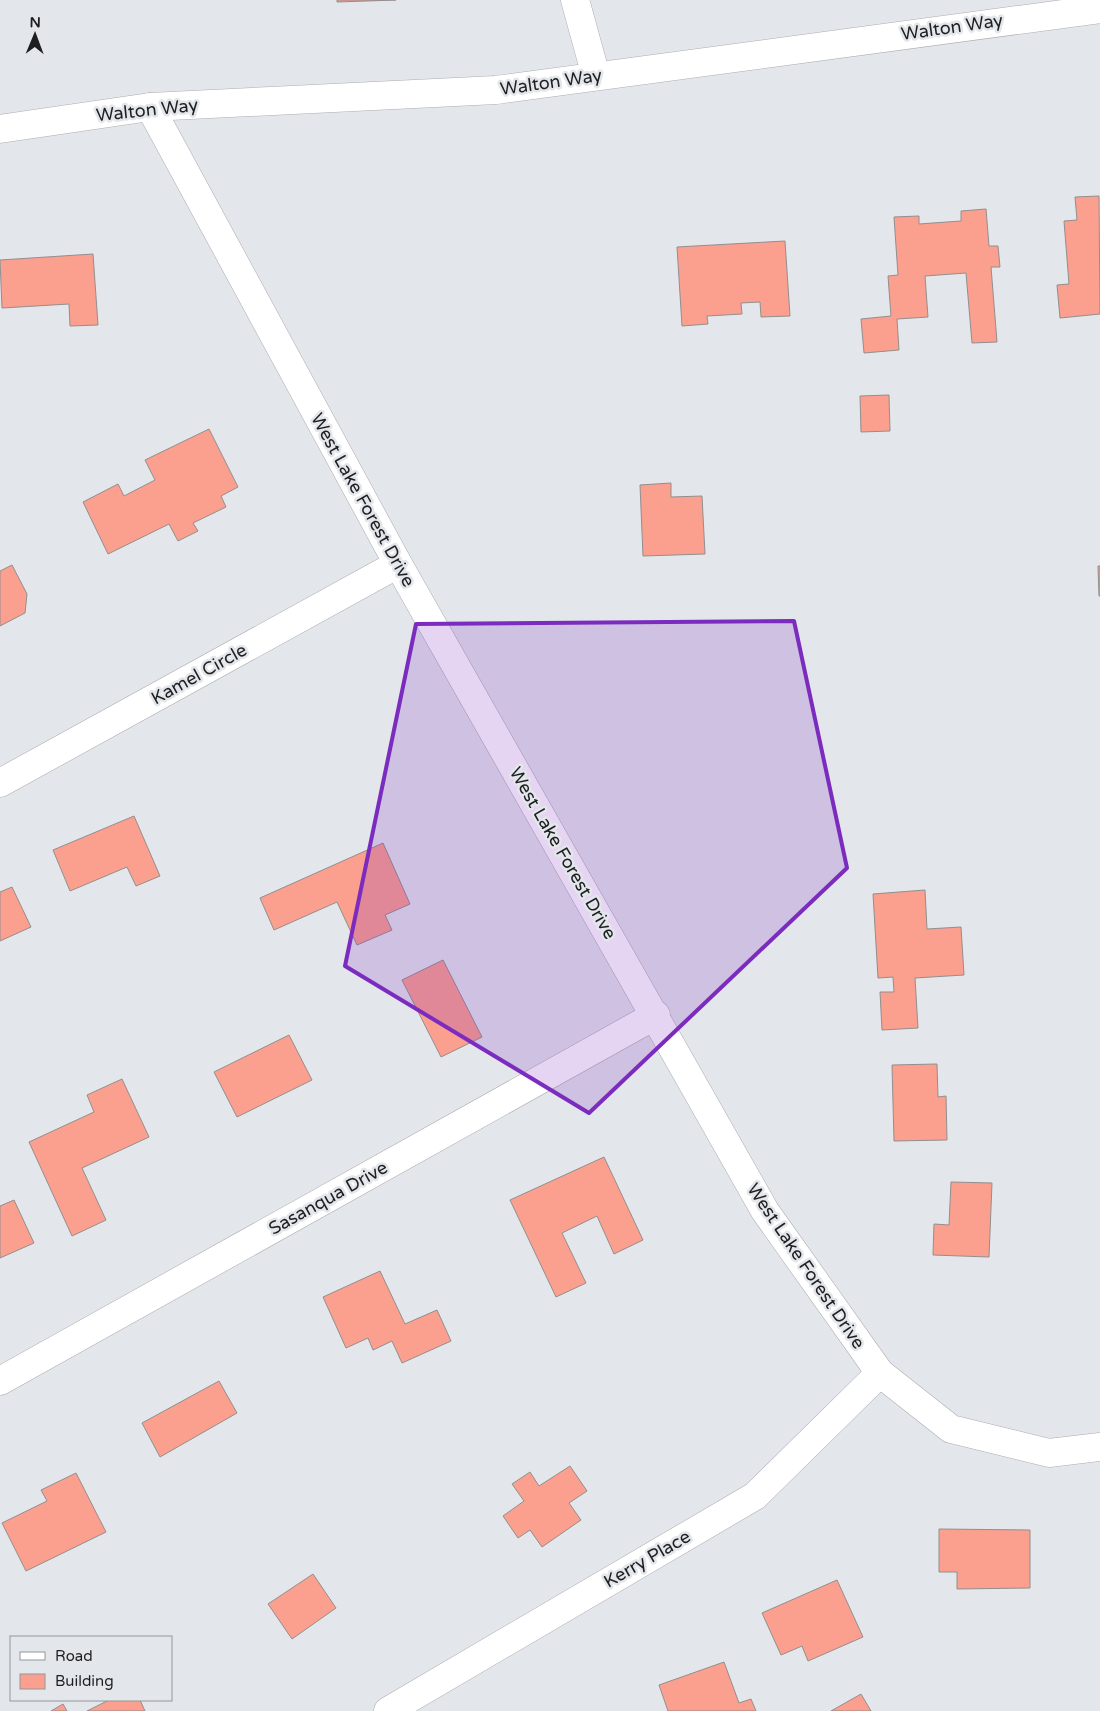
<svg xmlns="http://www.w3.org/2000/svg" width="1100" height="1711" font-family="'Varela Round',sans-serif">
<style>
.building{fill:#fb9f8f;stroke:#938e8e}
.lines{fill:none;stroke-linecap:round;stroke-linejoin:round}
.minor-casing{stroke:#abadb1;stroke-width:29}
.tertiary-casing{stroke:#abadb1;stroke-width:29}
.secondary-casing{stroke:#abadb1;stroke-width:29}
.minor{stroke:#fff;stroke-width:28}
.tertiary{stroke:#fff;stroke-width:28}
.secondary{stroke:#fff;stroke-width:28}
.marked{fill:#7b2cbf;fill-opacity:0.2;stroke:#7b2cbf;stroke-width:4;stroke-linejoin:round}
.labels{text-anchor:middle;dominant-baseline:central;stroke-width:5;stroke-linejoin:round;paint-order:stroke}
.street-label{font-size:18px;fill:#1e1f20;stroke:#e3e6ea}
</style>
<rect width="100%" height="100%" fill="#e3e6ea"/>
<g class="building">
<path d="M337 0H396L337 2Z"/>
<path d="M1099 196 1100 314 1060 318 1057 285 1069 284 1064 221 1077 220 1075 197Z"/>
<path d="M986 209 989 246H998L1000 267H991L997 342 972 343 966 273 925 276 928 317 897 319 899 350 864 353 861 319 891 316 888 276 898 275 894 217 919 216V224L961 221V211Z"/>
<path d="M785 241 790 316 761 317 760 302 741 303 742 314 707 316 708 324 682 326 677 247Z"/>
<path d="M93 254 98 325 70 326 69 304 2 308 0 260Z"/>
<path d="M889 395 890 431 861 432 860 396Z"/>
<path d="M209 429 238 487 221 496 226 507 193 523 198 531 178 541 169 524 108 554 83 502 118 484 124 496 155 480 145 460Z"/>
<path d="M671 483V497L702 496 705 554 643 556 640 485Z"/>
<path d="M12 565 27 594 25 613 0 626V571Z"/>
<path d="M1098 566H1100V596H1099Z"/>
<path d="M134 816 160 876 136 886 127 867 70 891 53 850Z"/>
<path d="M383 843 410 904 385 915 392 930 357 945 337 902 274 930 260 898Z"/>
<path d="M12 887 31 927 0 941V892Z"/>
<path d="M925 890 927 929 961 927 964 975 915 978 918 1028 882 1030 880 992H894L893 977 878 978 873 894Z"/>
<path d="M443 960 482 1037 441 1057 402 980Z"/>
<path d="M289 1035 312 1080 237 1117 214 1072Z"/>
<path d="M937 1064 938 1097 946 1096 947 1140 894 1141 892 1065Z"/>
<path d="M122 1079 149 1137 82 1168 106 1220 72 1236 29 1142 94 1112 87 1095Z"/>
<path d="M604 1157 643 1240 614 1254 597 1216 562 1233 586 1283 556 1297 510 1200Z"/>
<path d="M951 1182 992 1183 989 1257 933 1255 934 1224 949 1225Z"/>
<path d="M14 1200 34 1243 0 1258V1206Z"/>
<path d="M380 1271 405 1324 437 1310 451 1341 402 1363 392 1341 373 1350 368 1338 346 1348 323 1297Z"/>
<path d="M219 1381 237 1413 160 1457 142 1423Z"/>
<path d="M570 1466 587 1491 569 1503 581 1520 542 1547 530 1530 518 1538 503 1516 524 1501 512 1484 530 1472 539 1486Z"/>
<path d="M76 1473 106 1532 26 1571 2 1523 47 1501 41 1490Z"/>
<path d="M939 1529 1030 1530V1588L957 1589V1572H939Z"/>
<path d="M313 1574 336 1608 292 1639 268 1604Z"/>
<path d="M837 1580 863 1637 808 1661 802 1646 781 1655 762 1613Z"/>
<path d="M724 1662 739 1703 751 1699 756 1711H668L659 1685Z"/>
<path d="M861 1694 871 1711H831Z"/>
<path d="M109 1700H140L145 1711H87Z"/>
<path d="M63 1704 67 1711H51Z"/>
</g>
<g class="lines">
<g class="minor-casing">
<g id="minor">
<path d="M575 0 596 76"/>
<path d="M0 783 398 564"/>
<path d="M0 1381 656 1015"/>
<path d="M388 1711 755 1496 880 1373"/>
</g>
</g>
<g class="tertiary-casing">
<path id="tertiary" d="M150 107 398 564 765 1211 880 1373 951 1429 1049 1453 1100 1447"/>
</g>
<g class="secondary-casing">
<path id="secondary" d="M0 129 150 107 496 90 1100 9"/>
</g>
<use href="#minor" class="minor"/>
<use href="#tertiary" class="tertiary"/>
<use href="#secondary" class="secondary"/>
</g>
<path class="marked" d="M794 621 847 868 589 1113 345 966 416 624Z"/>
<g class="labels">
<g class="street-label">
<text transform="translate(952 27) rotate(-8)">Walton Way</text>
<text transform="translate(551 82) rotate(-8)">Walton Way</text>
<text transform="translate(147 110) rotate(-6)">Walton Way</text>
<text transform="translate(363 500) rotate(61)">West Lake Forest Drive</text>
<text transform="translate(199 674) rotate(-29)">Kamel Circle</text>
<text transform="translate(563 853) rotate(60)">West Lake Forest Drive</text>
<text transform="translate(328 1198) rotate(-29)">Sasanqua Drive</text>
<text transform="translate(806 1266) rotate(56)">West Lake Forest Drive</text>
<text transform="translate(647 1559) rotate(-30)">Kerry Place</text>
</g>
</g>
<rect x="10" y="1636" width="162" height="65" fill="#e3e6ea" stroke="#949699"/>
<rect x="20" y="1652" width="25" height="8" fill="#ffffff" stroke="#949699"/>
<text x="55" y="1661" font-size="15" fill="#1e1f20">Road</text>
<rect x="20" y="1674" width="25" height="15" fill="#fb9f8f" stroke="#949699"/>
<text x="55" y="1686" font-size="15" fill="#1e1f20">Building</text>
<g transform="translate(35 35) rotate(1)" stroke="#e3e6ea" stroke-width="4" paint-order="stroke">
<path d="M0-4L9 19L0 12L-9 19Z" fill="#1e1f20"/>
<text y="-8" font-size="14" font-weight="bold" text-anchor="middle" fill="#1e1f20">N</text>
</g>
</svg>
